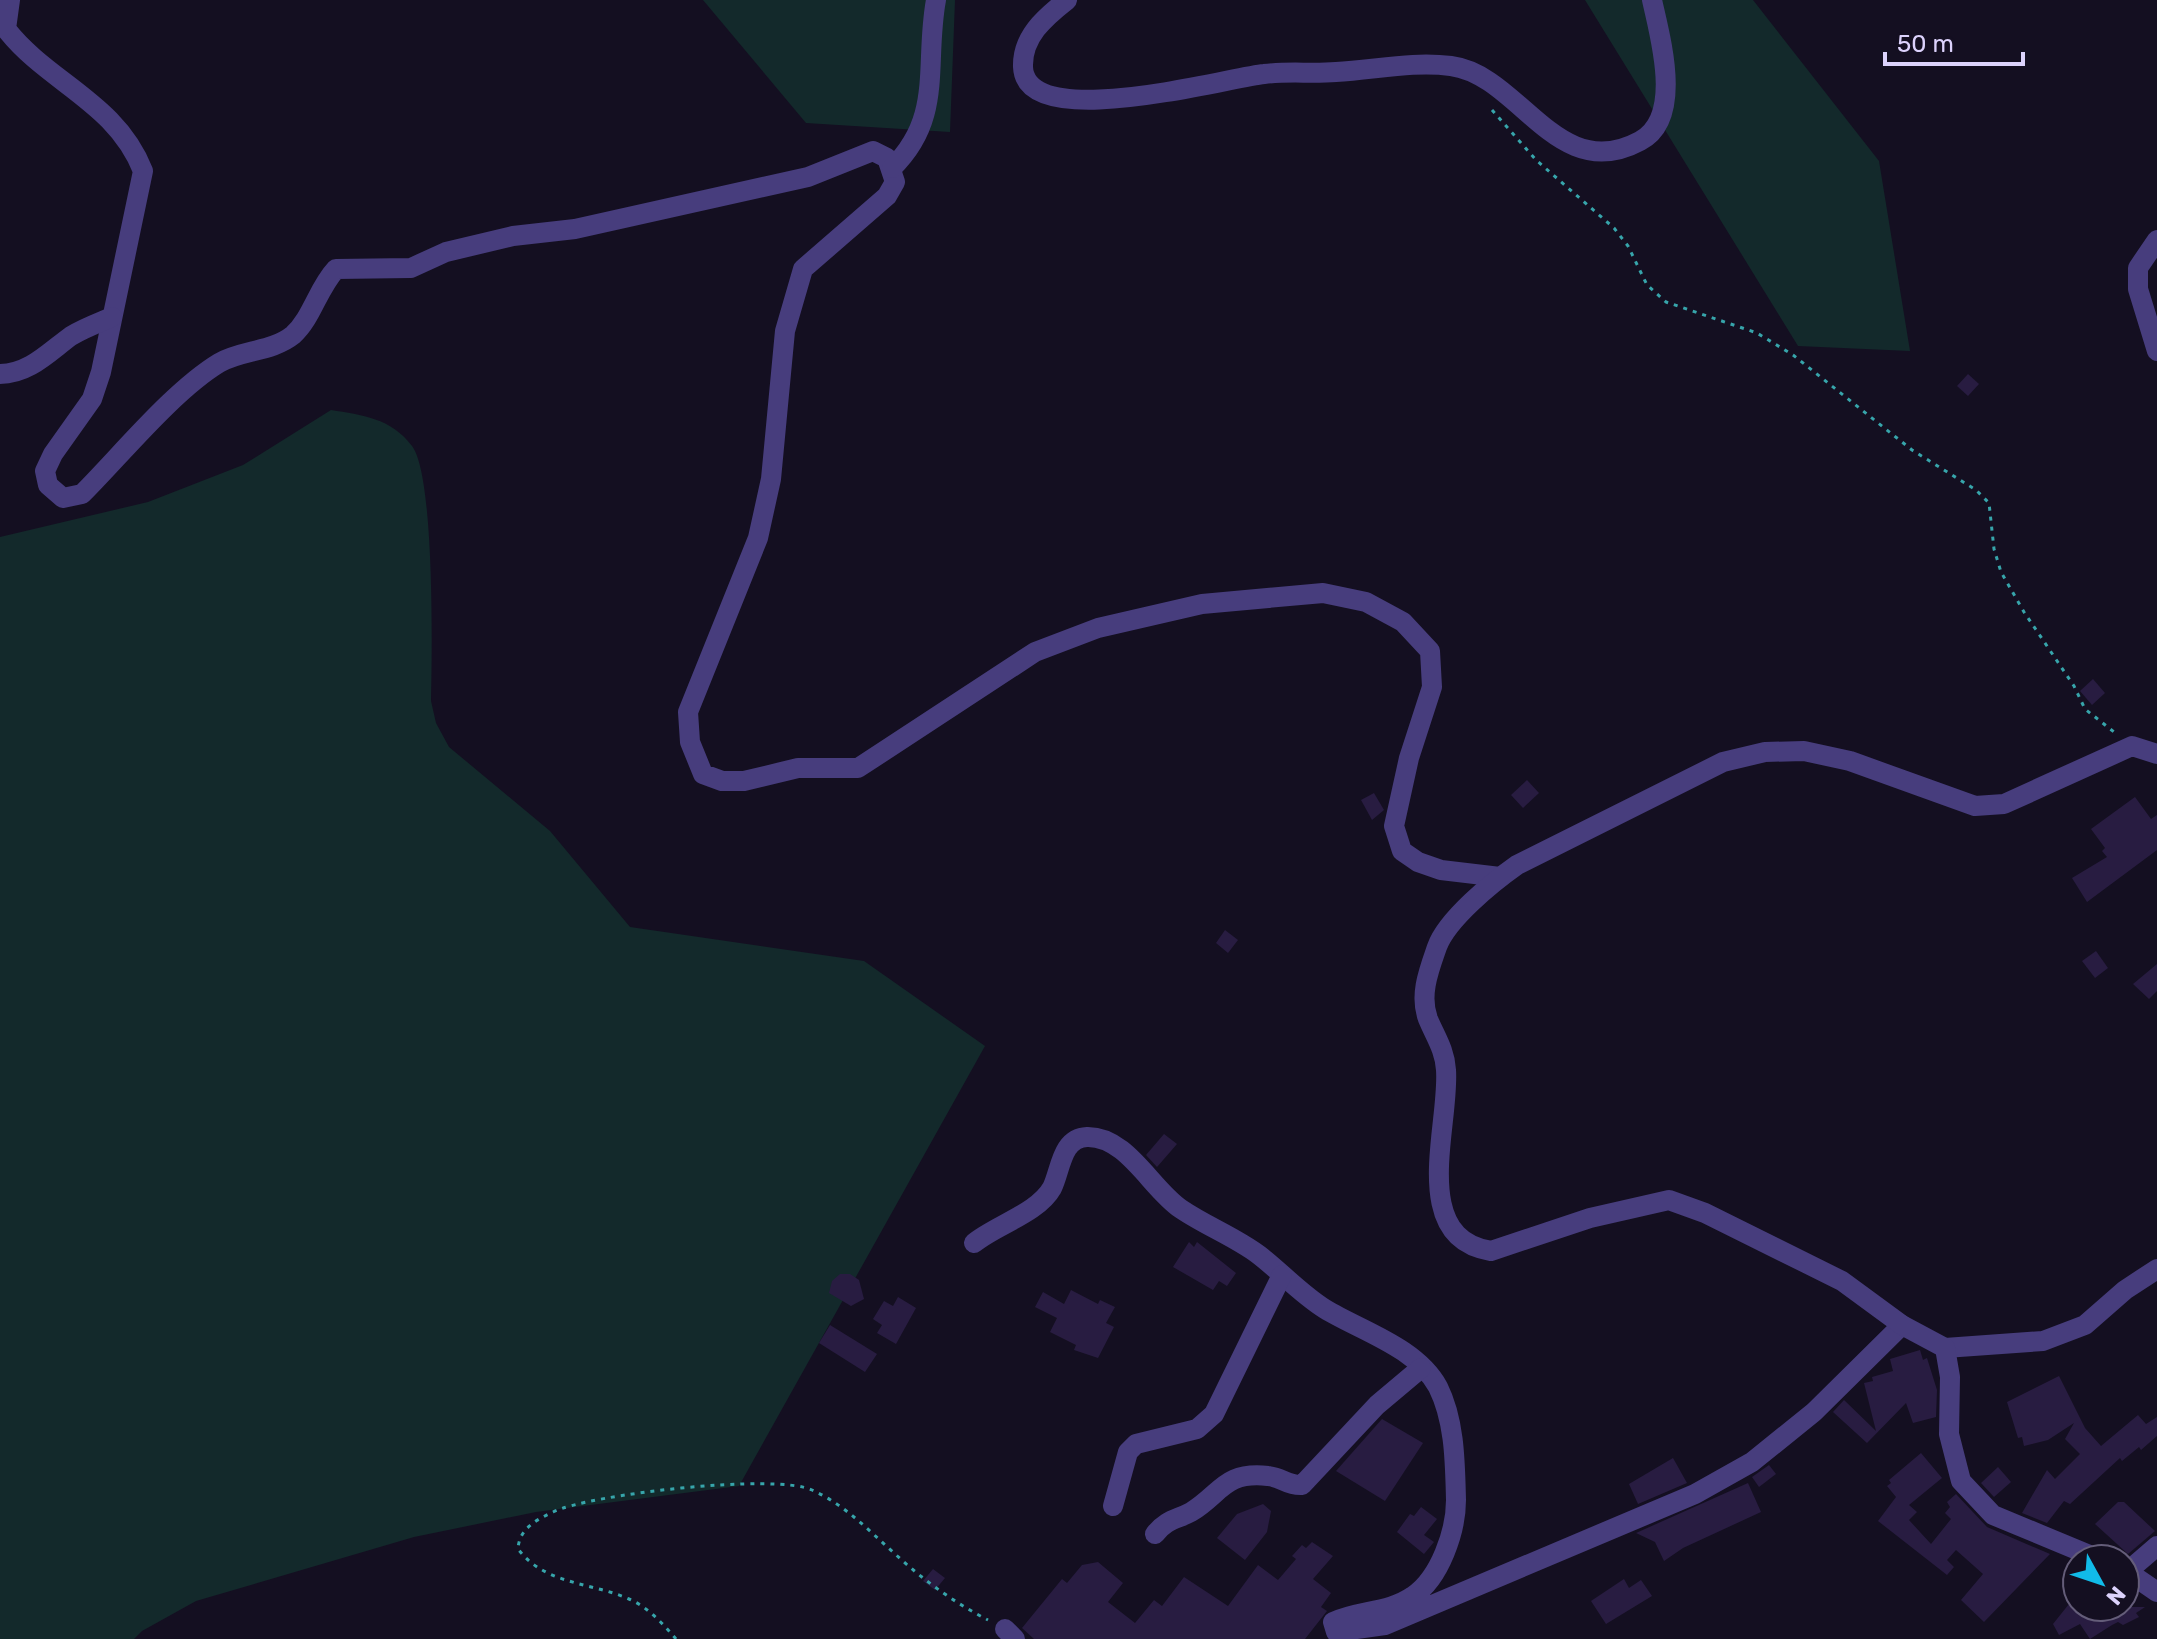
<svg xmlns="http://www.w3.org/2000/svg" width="2157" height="1639" font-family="Rubik,sans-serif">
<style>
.green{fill:#13292b}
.building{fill:#281c41}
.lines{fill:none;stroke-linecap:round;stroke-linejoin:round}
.path{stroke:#37a5ab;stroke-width:3;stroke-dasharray:4 6;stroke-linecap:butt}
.minor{stroke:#473d7d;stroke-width:20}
</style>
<rect width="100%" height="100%" fill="#140f21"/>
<g class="green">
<path d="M703 0H955L950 132 806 123Z"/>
<path d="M1585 0H1753L1879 161 1910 351 1798 346Z"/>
<path d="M331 410C362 415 391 418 412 446 435 476 432 655 431 701L436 723 449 747 550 831 630 927 864 961 985 1046 739 1486 536 1512 414 1537 196 1601 142 1631 134 1639H0V537L148 502 243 465Z"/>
</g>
<g class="building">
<path d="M1968 374 1979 384 1968 396 1957 386Z"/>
<path d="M2093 679 2105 693 2092 705 2080 691Z"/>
<path d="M1527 780 1539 793 1523 808 1511 795Z"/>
<path d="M1374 793 1384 810 1372 820 1361 800Z"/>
<path d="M2135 797 2151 819 2157 815V850L2087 902 2072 878 2107 857 2102 851 2105 848 2091 829Z"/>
<path d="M1225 930 1238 940 1228 953 1216 943Z"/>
<path d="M2096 951 2108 968 2095 978 2082 961Z"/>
<path d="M2157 964V991L2149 999 2133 984Z"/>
<path d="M1164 1134 1177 1144 1157 1167 1146 1155Z"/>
<path d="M1189 1242 1194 1247 1197 1242 1236 1273 1227 1286 1219 1281 1213 1290 1173 1267Z"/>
<path d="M840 1274H850L859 1280 864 1299 851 1306 829 1293 832 1281Z"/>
<path d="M1071 1290 1098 1304 1100 1300 1115 1307 1106 1323 1114 1327 1098 1358 1074 1350 1076 1345 1050 1332 1057 1318 1035 1307 1043 1292 1064 1304Z"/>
<path d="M898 1297 916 1308 896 1344 877 1333 882 1325 873 1319 884 1301 893 1306Z"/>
<path d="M830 1325 877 1354 865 1372 819 1343Z"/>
<path d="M1920 1350 1923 1360 1927 1358 1937 1390 1936 1417 1913 1423 1906 1403 1867 1443 1833 1412 1844 1400 1876 1431 1864 1383 1873 1381 1872 1377 1893 1371 1890 1359Z"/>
<path d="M2059 1376 2085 1428 2101 1446 2138 1415 2146 1424 2157 1417V1436L2141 1450 2139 1447 2122 1461 2120 1458 2070 1504 2064 1501 2047 1523 2022 1513 2047 1470 2055 1479 2080 1454 2065 1439 2074 1423 2048 1440 2024 1446 2022 1437 2018 1438 2007 1402Z"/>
<path d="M1382 1419 1423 1443 1385 1501 1336 1471Z"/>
<path d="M1921 1453 1942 1478 1909 1505 1917 1512 1909 1520 1931 1544 1951 1519 1945 1513 1950 1507 1947 1502 1956 1494 1987 1527 2050 1554 1984 1622 1961 1600 1983 1574 1956 1550 1947 1560 1954 1567 1947 1575 1878 1521 1896 1497 1887 1486 1891 1483 1889 1480Z"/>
<path d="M1673 1458 1687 1483 1638 1504 1629 1484Z"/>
<path d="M1769 1465 1776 1474 1759 1487 1752 1477Z"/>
<path d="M1998 1467 2011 1482 1994 1497 1981 1483Z"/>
<path d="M1748 1483 1761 1512 1683 1548 1664 1561 1655 1542 1636 1533Z"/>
<path d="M2118 1502H2124L2155 1531 2128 1554 2095 1524Z"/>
<path d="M1263 1504 1271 1511 1267 1532 1245 1560 1217 1538 1237 1514Z"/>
<path d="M1421 1507 1437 1519 1424 1535 1434 1542 1424 1554 1397 1532 1410 1514 1414 1516Z"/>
<path d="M1312 1542 1333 1556 1313 1579 1331 1593 1321 1607 1327 1611 1305 1639H1034L1022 1628 1062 1579 1067 1583 1082 1565 1098 1562 1123 1583 1108 1602 1135 1623 1154 1600 1162 1606 1184 1577 1228 1606 1258 1565 1278 1580 1296 1559 1292 1556 1302 1545 1306 1548Z"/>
<path d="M933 1569 945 1578 935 1590 923 1581Z"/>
<path d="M1624 1579 1629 1588 1641 1580 1652 1596 1606 1624 1591 1601Z"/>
<path d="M2077 1594V1607H2145L2136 1613 2139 1617 2123 1625 2118 1622 2112 1625 2090 1639 2080 1624 2059 1635 2053 1624Z"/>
</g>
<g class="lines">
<g class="path">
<path d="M1492 110 1536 160 1614 228 1628 246 1647 285 1666 302 1757 333 1793 355 1912 450 1976 490 1989 503 1994 549 2001 572 2024 612 2074 686 2085 709 2114 732"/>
<path d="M676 1639C663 1624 648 1607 629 1599 591 1582 545 1585 518 1549 519 1529 536 1520 553 1512 590 1494 776 1473 812 1490 845 1505 867 1529 894 1553 922 1579 953 1602 988 1620"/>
</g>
<g class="minor">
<path d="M10 0 6 29C48 83 116 102 143 171L101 372 92 399 53 454 45 471 48 485 63 498 82 494C121 455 173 391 219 363 241 350 272 352 293 335 312 318 318 288 336 269L411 268 446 252 513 236 575 229 808 177 873 151 887 158 895 182 887 196 803 269 785 331 771 479 758 538 688 712 690 742 703 774 722 781H744L798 768H858L1035 652 1098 628 1202 604 1323 593 1366 602 1403 622 1430 651 1432 687 1409 758 1394 826 1402 851 1418 862 1441 870 1500 877"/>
<path d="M1067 0C1044 18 1022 37 1023 67 1026 134 1225 78 1264 74 1288 71 1312 74 1336 72 1375 70 1412 61 1451 66 1520 75 1557 186 1640 141 1684 118 1660 37 1652 0"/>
<path d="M892 168C944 117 924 65 936 0"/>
<path d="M2157 240 2138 268V289L2157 351"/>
<path d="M0 374C29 374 49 352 71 336 84 328 98 323 112 317"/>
<path d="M974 1243C996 1225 1038 1213 1052 1188 1061 1170 1061 1138 1087 1137 1127 1136 1151 1189 1181 1209 1206 1226 1235 1237 1259 1255 1281 1272 1301 1294 1325 1309 1361 1331 1416 1347 1438 1387 1455 1421 1455 1463 1456 1500 1456 1531 1440 1578 1413 1596 1389 1613 1358 1610 1333 1622L1336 1632 1385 1625 1695 1494 1752 1462 1814 1412 1902 1325"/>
<path d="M1945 1348 2043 1341 2085 1325 2125 1290 2157 1269"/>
<path d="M1113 1506 1128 1452 1136 1444 1197 1429 1214 1414 1282 1275"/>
<path d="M1155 1534C1167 1519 1176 1520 1191 1512 1221 1494 1224 1471 1268 1476 1282 1477 1287 1486 1302 1485L1377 1405 1421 1368"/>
<path d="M2099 1559 1993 1515 1961 1481 1949 1434 1950 1377 1945 1348 1902 1325 1842 1281 1705 1213 1669 1200 1590 1218 1491 1251C1408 1238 1450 1125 1446 1070 1445 1050 1435 1036 1428 1019 1419 995 1429 970 1437 947 1447 919 1493 882 1517 865L1723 762 1765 752 1804 751 1850 761 1975 806 2004 804 2132 746 2157 754"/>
<path d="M2125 1570 2157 1592"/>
<path d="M2128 1571 2157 1546"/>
<path d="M1005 1629 1015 1639"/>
</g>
</g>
<g transform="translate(2101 1583) rotate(130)"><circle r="38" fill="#140f21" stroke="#645d79" stroke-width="2"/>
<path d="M0-6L14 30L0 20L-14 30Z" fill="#11bbe9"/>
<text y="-12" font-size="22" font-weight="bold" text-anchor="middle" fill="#dcd2fc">N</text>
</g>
<path d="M1885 52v12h138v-12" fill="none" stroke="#dcd2fc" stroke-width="4"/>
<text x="1897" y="52" font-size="24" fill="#dcd2fc" stroke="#140f21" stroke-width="6" paint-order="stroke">50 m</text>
</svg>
